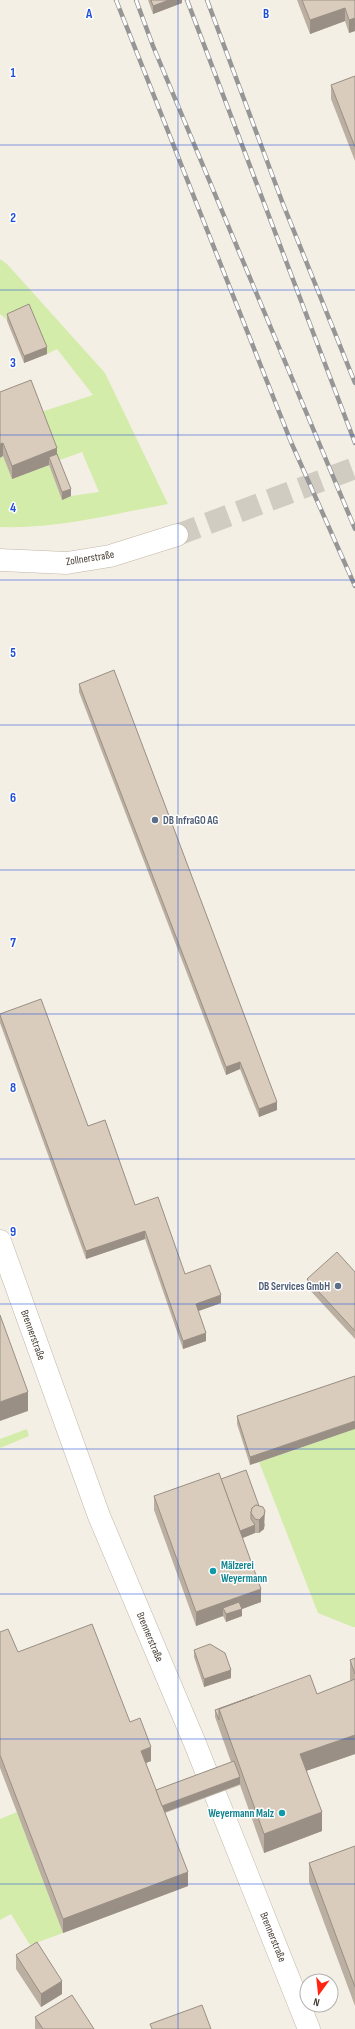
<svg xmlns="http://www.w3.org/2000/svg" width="355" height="2029" font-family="'Sofia Sans Condensed',sans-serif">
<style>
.green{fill:#d3ecaa}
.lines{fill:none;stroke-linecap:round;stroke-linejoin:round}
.minor-tunnel{stroke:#d1ccc2;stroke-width:22;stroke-dasharray:22 11;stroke-linecap:butt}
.minor-casing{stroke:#c0b6a7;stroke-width:23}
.minor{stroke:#fff;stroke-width:22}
.rail-casing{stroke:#969696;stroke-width:4.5}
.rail{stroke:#fff;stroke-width:3;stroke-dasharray:9;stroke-linecap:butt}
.wall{fill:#bbafa2}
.shaded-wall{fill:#998f84}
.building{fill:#daccbc;stroke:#998f84}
.grid{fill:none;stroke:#1d4ed8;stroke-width:1;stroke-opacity:0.55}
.service-dot{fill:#5c6f8a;stroke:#fff;stroke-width:1.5}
.culture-dot{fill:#0f9aa8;stroke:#fff;stroke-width:1.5}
.labels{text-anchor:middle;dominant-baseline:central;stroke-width:3;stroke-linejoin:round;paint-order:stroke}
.street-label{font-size:11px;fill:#473e34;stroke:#fff}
.service-label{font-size:11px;font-weight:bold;fill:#4e5e75;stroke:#fff;text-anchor:start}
.culture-label{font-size:11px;font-weight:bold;fill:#0d838f;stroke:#fff;text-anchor:start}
.grid-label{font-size:13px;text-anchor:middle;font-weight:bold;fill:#1d4ed8;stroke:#fff;stroke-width:3;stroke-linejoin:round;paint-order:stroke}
</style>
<rect width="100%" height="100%" fill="#f4efe5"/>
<g class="green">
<path d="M0 259 7 264 105 373 168 504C113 514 57 529 0 527V458L3 456 12 479 49 465 62 500 71 496 99 492 82 452 57 461 38 413 93 395 57 349 47 354 0 314Z"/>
<path d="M27 1429 29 1436 0 1448V1439Z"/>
<path d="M355 1429V1627H353L318 1613 259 1462Z"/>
<path d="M17 1812 63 1933 30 1945 11 1914 0 1920V1819Z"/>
</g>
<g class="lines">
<path class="minor-tunnel" d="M177 535 355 468"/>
<g class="minor-casing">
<g id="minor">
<path d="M0 560 67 563 110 556 177 535"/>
<path d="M0 1241 99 1516 194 1741 309 2029"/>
</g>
</g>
<use href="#minor" class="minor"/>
<g class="rail-casing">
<g id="rail">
<path d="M116 0 291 442 355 586"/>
<path d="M136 0 153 46 355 529"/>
<path d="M187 0 355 443"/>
<path d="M207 0 283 204 355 383"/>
</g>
</g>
<use href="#rail" class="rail"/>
</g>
<g class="wall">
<path d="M148 0H182V3L153 14Z"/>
<path d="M297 0H355V31L349 33 345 21 310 34Z"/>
<path d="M355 76V161L331 99V85Z"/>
<path d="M7 314 47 354 24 363 7 321Z"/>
<path d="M0 392 57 454 71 496 62 500 49 465 12 479 3 456Z"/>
<path d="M79 684 277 1110 259 1117 240 1069 226 1075 79 692Z"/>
<path d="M0 1014 88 1126 135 1205 185 1274 221 1303 198 1311 206 1341 183 1349 145 1239 86 1259 0 1023Z"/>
<path d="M355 1272V1339L307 1287V1279Z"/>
<path d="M355 1376 250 1465 237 1424V1416Z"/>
<path d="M221 1479 265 1524 264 1529 259 1533H255L242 1538 261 1602 242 1609V1616L226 1622 223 1616 196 1626 154 1510V1496Z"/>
<path d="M0 1632 18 1652 130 1722 151 1761 146 1763 156 1790 231 1762 215 1717V1710L317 1694 350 1681V1660L355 1658V1754L306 1771 322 1831 264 1853 240 1785 165 1813 188 1886 63 1933 0 1768Z"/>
<path d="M194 1650 231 1678 204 1687 194 1657Z"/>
<path d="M355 1846V2006L309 1882V1863Z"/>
<path d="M16 1955 62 1994 41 2007 16 1969Z"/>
<path d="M35 2017 94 2029H35Z"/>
</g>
<g class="shaded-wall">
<path d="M169 0H182V3L153 14V6Z"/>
<path d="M345 8V21L310 34V20Z"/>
<path d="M355 18V31L349 33V20Z"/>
<path d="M47 347V354L24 363V356Z"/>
<path d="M3 443V456L0 458V444Z"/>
<path d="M57 448V461L49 457V465L12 479V466Z"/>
<path d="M71 489V496L62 500V492Z"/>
<path d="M240 1062V1069L226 1075V1067Z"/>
<path d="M277 1102V1110L259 1117V1109Z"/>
<path d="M145 1231V1239L86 1259V1251Z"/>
<path d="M221 1295V1303L196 1312V1304Z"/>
<path d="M206 1333V1341L183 1349V1341Z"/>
<path d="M28 1392V1411L0 1421V1402Z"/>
<path d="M355 1421V1429L250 1465V1457Z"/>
<path d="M265 1511 264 1529 259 1533V1520Z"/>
<path d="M255 1525V1533L238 1540V1532Z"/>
<path d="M261 1589V1602L242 1609V1616L226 1622V1615L223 1608V1616L196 1626V1612Z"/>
<path d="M231 1670V1678L204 1687V1679Z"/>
<path d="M355 1735V1754L300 1773V1754Z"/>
<path d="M151 1747V1761L141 1765V1751Z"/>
<path d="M240 1777V1784L160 1814V1807Z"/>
<path d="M322 1812V1831L264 1853V1834Z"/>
<path d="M188 1872V1886L63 1933V1919Z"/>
<path d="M62 1981V1994L41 2007V1994Z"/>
</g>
<g class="building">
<path d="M151 0H169L153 6Z"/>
<path d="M302 0H355V18L349 20 345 8 310 20Z"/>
<path d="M355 76V147L331 85Z"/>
<path d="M29 304 47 347 24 356 7 314Z"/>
<path d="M31 380 57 448 12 466 3 443 0 444V392Z"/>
<path d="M57 454 71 489 62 492 49 457Z"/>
<path d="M114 670 277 1102 259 1109 240 1062 226 1067 79 684Z"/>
<path d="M41 999 88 1126 105 1120 135 1205 158 1197 185 1274 210 1265 221 1295 196 1304 206 1333 183 1341 145 1231 86 1251 0 1015V1014Z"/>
<path d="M337 1252 355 1272V1331L307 1279Z"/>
<path d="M0 1315 28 1392 0 1402Z"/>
<path d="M355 1376V1421L250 1457 237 1416Z"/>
<path d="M246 1470 259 1506 256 1505 252 1508 251 1513V1519L255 1525 240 1531 221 1479Z"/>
<path d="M219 1473 261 1589 196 1612 154 1496Z"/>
<path d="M256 1505 263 1507 265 1511 264 1515 259 1520 255 1519 251 1513 252 1508Z"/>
<path d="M239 1602 242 1609 226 1614 223 1608Z"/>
<path d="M92 1624 130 1722 140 1718 151 1747 141 1751 188 1872 63 1919 0 1755V1632L8 1629 18 1652Z"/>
<path d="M210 1644 225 1653 231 1670 204 1679 194 1650Z"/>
<path d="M355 1658V1674L350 1660Z"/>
<path d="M310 1675 317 1694 355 1679V1735L300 1754 322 1812 264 1834 219 1709Z"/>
<path d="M254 1696 219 1709V1720L215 1710Z"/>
<path d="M234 1761 240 1777 162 1806 156 1790Z"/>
<path d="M355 1846V1987L309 1863Z"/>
<path d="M37 1942 62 1981 41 1994 16 1955Z"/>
<path d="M72 1995 94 2029H43L35 2017Z"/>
<path d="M202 2005 211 2029H152L150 2024Z"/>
</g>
<path class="grid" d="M178 0V2029M0 145H355M0 290H355M0 435H355M0 580H355M0 725H355M0 870H355M0 1014H355M0 1159H355M0 1304H355M0 1449H355M0 1594H355M0 1739H355M0 1884H355"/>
<g class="service-dot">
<circle cx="155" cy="820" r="4"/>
<circle cx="338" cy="1286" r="4"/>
</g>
<g class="culture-dot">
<circle cx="213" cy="1571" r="4"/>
<circle cx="282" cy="1813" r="4"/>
</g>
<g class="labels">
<g class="street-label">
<text transform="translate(90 558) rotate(-9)">Zollnerstraße</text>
<text transform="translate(33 1335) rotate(70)">Brennerstraße</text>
<text transform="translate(150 1637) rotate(67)">Brennerstraße</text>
<text transform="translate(273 1937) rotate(68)">Brennerstraße</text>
</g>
<g class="service-label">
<text x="163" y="820">DB InfraGO AG</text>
<text x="330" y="1286" text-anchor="end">DB Services GmbH</text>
</g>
<g class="culture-label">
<text x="221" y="1565">Mälzerei<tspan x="221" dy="13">Weyermann</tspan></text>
<text x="274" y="1813" text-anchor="end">Weyermann Malz</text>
</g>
</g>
<g class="grid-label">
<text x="89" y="18">A</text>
<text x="266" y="18">B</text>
<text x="13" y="77">1</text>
<text x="13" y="222">2</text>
<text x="13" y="367">3</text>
<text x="13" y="512">4</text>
<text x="13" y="657">5</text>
<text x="13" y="802">6</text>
<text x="13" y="947">7</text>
<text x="13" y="1092">8</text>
<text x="13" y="1236">9</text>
</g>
<g transform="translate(319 1993) rotate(195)"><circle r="19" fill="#ffffff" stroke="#b5b2ae"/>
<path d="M0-3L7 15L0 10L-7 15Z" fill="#ff2511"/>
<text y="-6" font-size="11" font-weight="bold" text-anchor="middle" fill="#473e34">N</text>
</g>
</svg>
